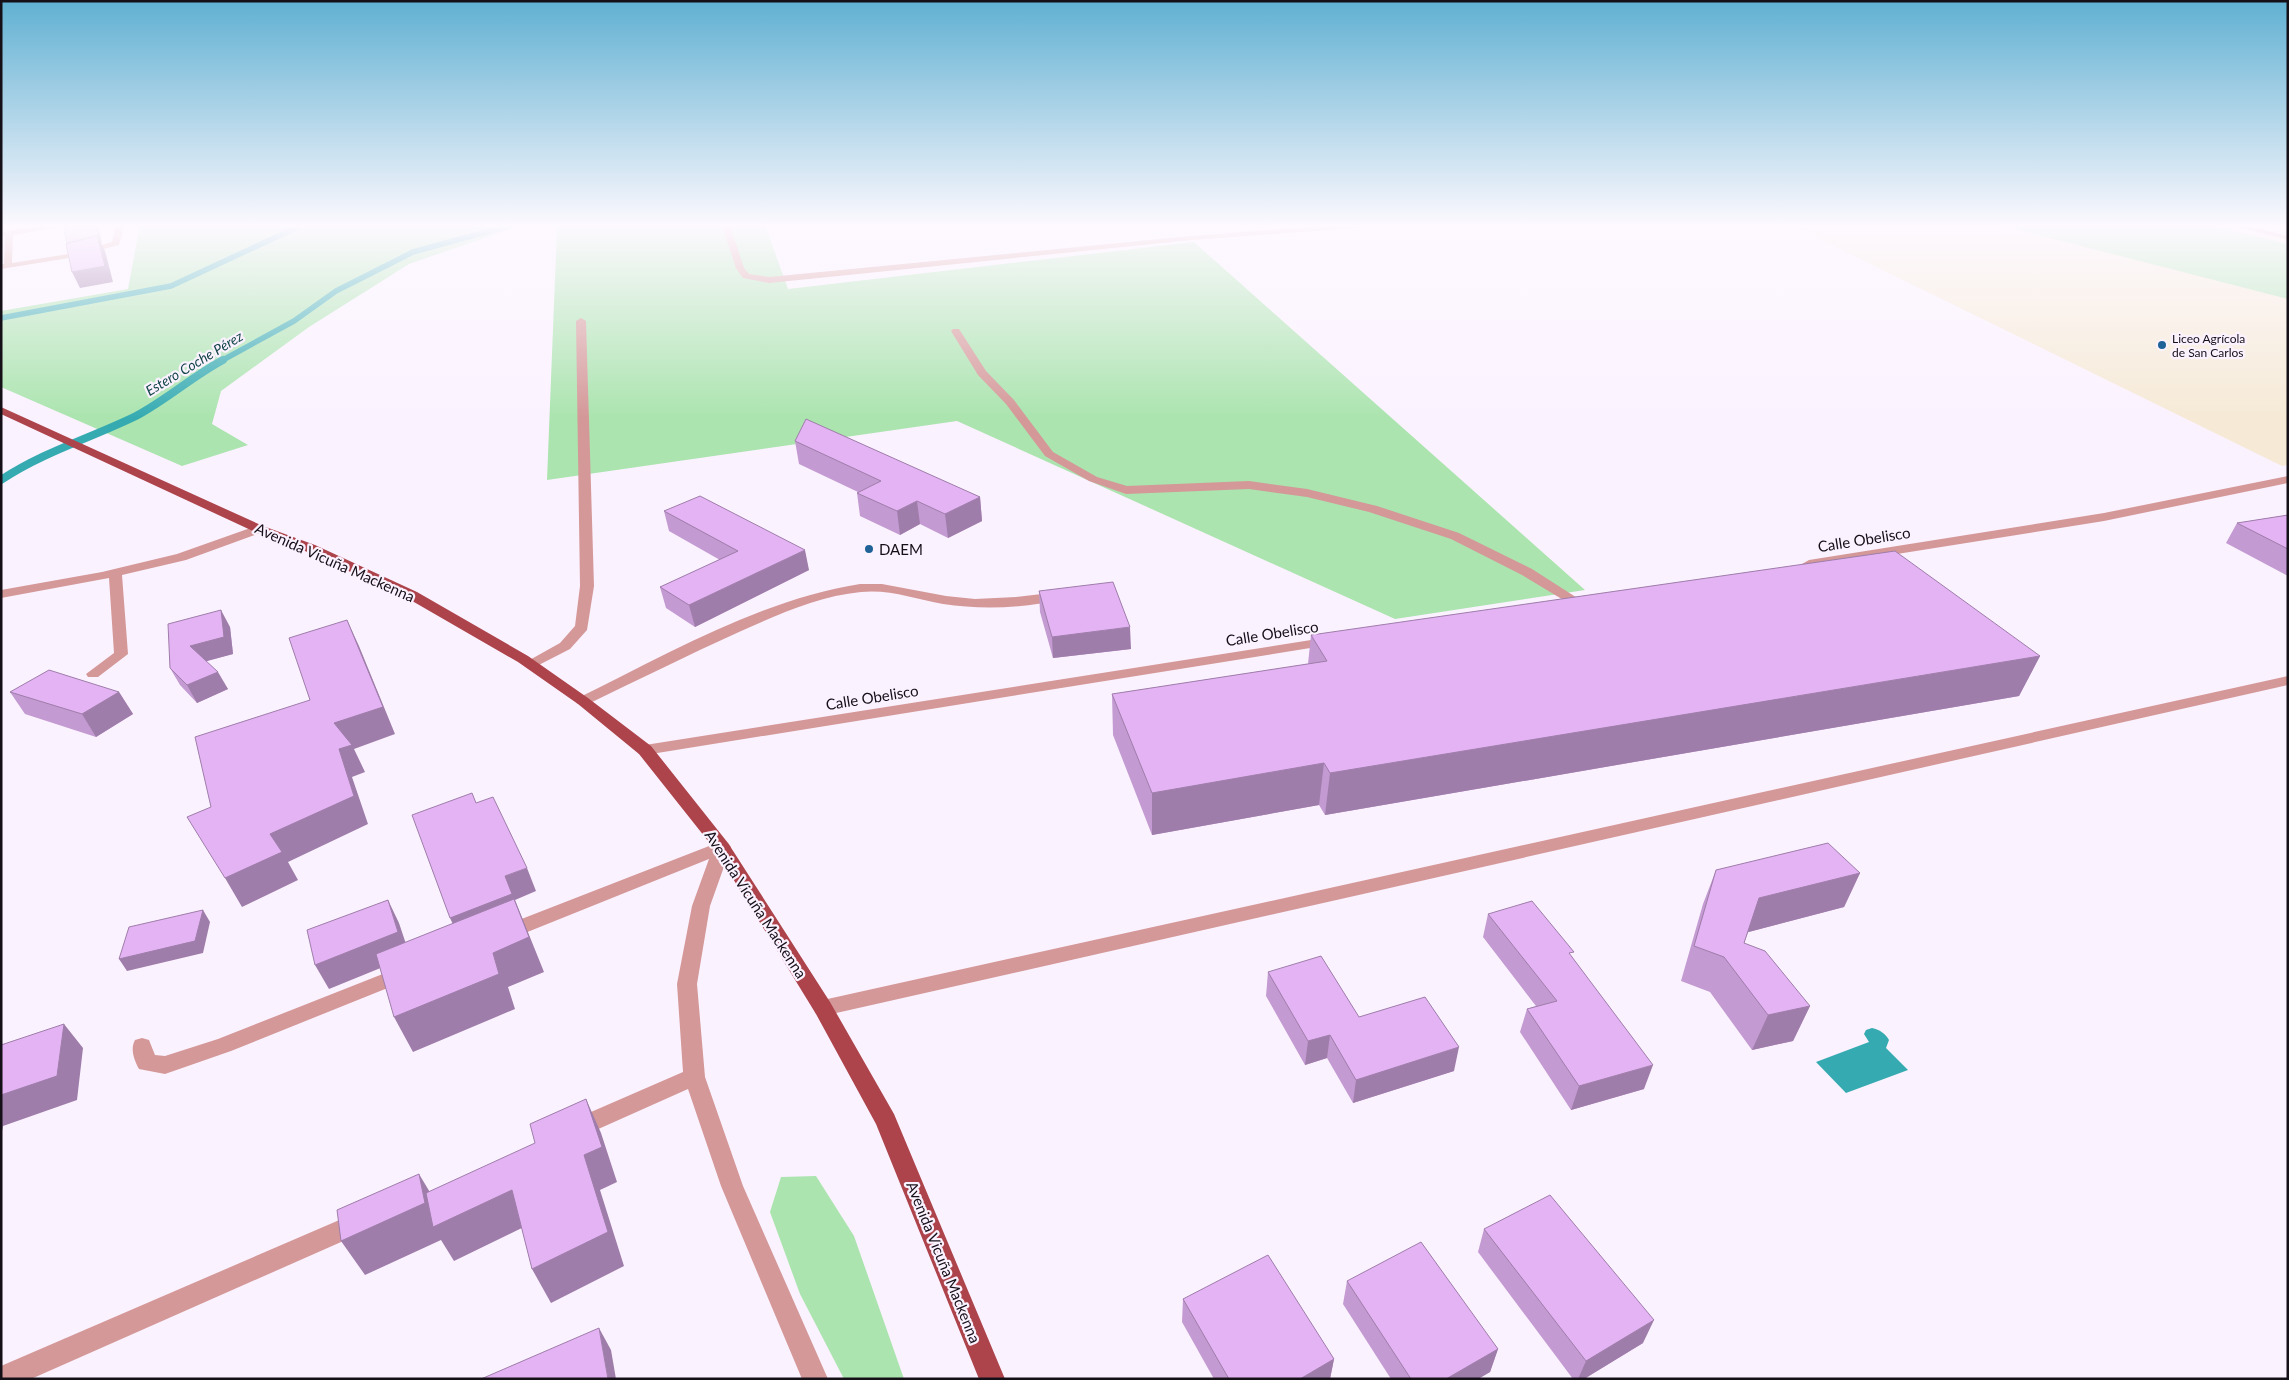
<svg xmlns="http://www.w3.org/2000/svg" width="2289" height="1380" font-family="Lato,sans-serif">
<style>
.education{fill:#f6ead6}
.green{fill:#abe4af}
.water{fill:#35abb1}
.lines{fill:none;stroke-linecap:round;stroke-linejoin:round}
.stream-far1{stroke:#35abb1;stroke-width:5.5}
.stream{stroke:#35abb1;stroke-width:8}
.minor{fill:#d49898;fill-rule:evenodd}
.major{fill:#ad444b;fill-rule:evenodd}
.wall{fill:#c39ad1}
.shaded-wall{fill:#9f7daa}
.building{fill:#e3b3f3;stroke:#9f7daa}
.poi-dot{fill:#1f6297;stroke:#fbf2ff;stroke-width:2}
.labels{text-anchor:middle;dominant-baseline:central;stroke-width:4.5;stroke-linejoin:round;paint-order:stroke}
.far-poi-label{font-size:12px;fill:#150f17;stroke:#fbf2ff;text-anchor:start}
.far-water-label{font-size:14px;font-style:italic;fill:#124548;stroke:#fbf2ff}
.street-label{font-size:15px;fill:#150f17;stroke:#fbf2ff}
.poi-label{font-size:15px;fill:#150f17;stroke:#fbf2ff;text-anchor:start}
</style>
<rect width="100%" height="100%" fill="#fbf2ff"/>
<path class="education" d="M1791 225H2288V465L2282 466Z"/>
<g class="green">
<path d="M140 225H522L409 264 309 327 221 391 212 424 248 445 182 466 1 387V311L128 289Z"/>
<path d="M547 225H765L788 289 1194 242 1585 590 1395 619 957 421 547 480 557 228Z"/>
<path d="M2000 225H2208L2288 244V299Z"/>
<path d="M816 1176 854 1236 904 1379H844L800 1294 770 1212 781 1177Z"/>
</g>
<path class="water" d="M1872 1028C1880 1030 1885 1033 1889 1040L1886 1048 1908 1070 1846 1093 1816 1062 1869 1042 1864 1034 1866 1030Z"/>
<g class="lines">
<g class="stream-far1">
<path d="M1 318 171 286 302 225"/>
<path d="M221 361 294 321 336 291 413 252 511 225"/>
</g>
<path class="stream" d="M1 480C43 452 91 438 136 416 166 400 193 376 223 360"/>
<g class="minor">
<path d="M50 225H70L13 235 12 263 68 254 112 242 116 225H124L119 245 69 258 1 269V264H4L5 236H1V232Z"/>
<path d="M722 225H730L744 268 749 274 769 277 1191 236 1335 225H1370L1366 227 1191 240 769 283 743 278 736 268Z"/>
<path d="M2231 225H2244L2288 236V240Z"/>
<path d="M581 318 586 321 594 586 587 630 570 649 531 669 524 665 526 662 560 643 575 626 580 586 576 321Z"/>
<path d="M953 329H959L986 371 1014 400 1053 452 1097 477 1127 486 1249 481 1307 489 1377 506 1459 533 1532 569 1582 601 1580 604H1570L1522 575 1451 539 1369 512 1307 497 1249 489 1126 494 1089 481 1045 456 1006 404 978 375 951 331Z"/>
<path d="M2288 476V483L2104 521 1809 568 1802 564 1809 560 2104 513Z"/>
<path d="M259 525 263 526 265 529 263 532 186 560 122 575 128 654 98 677H88L86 674 114 653 109 578 1 598V590L102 572 177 554Z"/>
<path d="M860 584H882L946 596 975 599 1016 597 1059 592 1066 596 1064 599C1026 608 982 610 943 604 916 599 889 589 861 592 818 596 777 615 739 632 688 655 638 680 588 704H578L575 701 578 698C668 654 760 600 860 584Z"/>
<path d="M1330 637 1337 641 1335 644 645 755 639 754 637 750 639 746 645 745Z"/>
<path d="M2288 676V685L823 1016 816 1014 813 1008 816 1002 823 1000Z"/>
<path d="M722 841 728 843 731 847 710 906 697 984 705 1077 743 1186 828 1379H802L721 1186 688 1089 576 1139 568 1136 565 1129 568 1122 683 1072 677 984 692 906 709 859 515 937 508 939 501 937 499 932 501 927Z"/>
<path d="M403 966 410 969 413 974 410 979 231 1051 165 1074 139 1069C134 1060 130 1049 135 1040L142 1038 149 1040 155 1055 165 1056 218 1039Z"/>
<path d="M358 1212 366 1215 370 1223 366 1231 31 1379H1V1366Z"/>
</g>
<path class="major" d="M1 407 263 526 315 545 417 592 528 656 588 698 651 746 728 843 830 1002 894 1114 1005 1379H979L876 1124 816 1014 716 851 639 754 578 704 518 662 407 598 305 551 255 532 1 414Z"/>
</g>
<g class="wall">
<path d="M795 441 980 497 982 521 948 538 920 524 900 535 860 516 857 493 858 492 799 464Z"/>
<path d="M664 511 809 570 695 627 666 608 660 587 720 560 669 531Z"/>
<path d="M2288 515V576L2226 543 2237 523Z"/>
<path d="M1039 591 1131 649 1053 658 1040 612Z"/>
<path d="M230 627 233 654 206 661 228 689 197 703 180 685 170 668Z"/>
<path d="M1311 635 2040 656 2019 696 1325 815 1319 805 1152 835 1113 735 1112 694 1308 664Z"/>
<path d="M10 692H119L133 714 96 737 25 714Z"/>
<path d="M1716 870 1860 873 1844 907 1748 932 1744 943 1810 1006 1793 1041 1752 1050 1710 992 1681 981 1703 904Z"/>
<path d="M1488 914 1572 957 1644 1089 1571 1110 1520 1032 1527 1009 1536 1006 1483 937Z"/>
<path d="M1268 972 1359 1017 1454 1071 1353 1103 1327 1058 1305 1065 1266 996Z"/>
<path d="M1484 1229 1643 1343 1584 1379H1573L1478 1252Z"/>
<path d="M1347 1281 1498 1349 1490 1372 1478 1379H1391L1343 1304Z"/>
<path d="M1183 1299 1334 1359 1330 1379H1214L1182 1322Z"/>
</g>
<g class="shaded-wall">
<path d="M96 225H98L102 243H101L105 251 113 282 80 288 72 272 71 251Z"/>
<path d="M980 497 982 521 948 538 945 514Z"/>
<path d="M917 501 920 524 900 535 897 511Z"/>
<path d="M805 550 809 570 695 627 689 605Z"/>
<path d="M221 610 230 627 233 654 200 663 190 646Z"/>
<path d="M347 620 359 646 395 734 354 749 365 772 352 777 368 824 288 862 298 880 242 907 225 878 270 834 339 749 334 723Z"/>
<path d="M1130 627 1131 649 1053 658 1052 637Z"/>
<path d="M2040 656 2019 696 1325 815 1330 773Z"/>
<path d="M218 672 228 689 197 703 187 685Z"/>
<path d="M119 692 133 714 96 737 82 714Z"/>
<path d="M1324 763 1319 805 1152 835V793Z"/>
<path d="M527 868 536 891 515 900 544 972 508 987 515 1009 413 1052 394 1017 461 941 450 918 505 876Z"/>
<path d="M1860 873 1844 907 1745 933 1759 898Z"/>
<path d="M388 900 399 923 410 956 329 989 315 965Z"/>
<path d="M203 910 210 922 203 953 127 971 119 959Z"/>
<path d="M1810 1006 1793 1041 1752 1050 1768 1015Z"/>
<path d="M64 1024 83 1048 77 1100 3 1126 1 1137V1095Z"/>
<path d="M1330 1035 1327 1058 1305 1065 1308 1041Z"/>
<path d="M1459 1047 1454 1071 1353 1103 1356 1080Z"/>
<path d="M1653 1065 1644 1089 1571 1110 1579 1086Z"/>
<path d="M586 1099 601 1133 617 1182 600 1190 624 1266 551 1303 532 1269 584 1155Z"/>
<path d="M419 1174 440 1209 512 1190 530 1224 454 1261 441 1240 365 1275 341 1241Z"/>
<path d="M1654 1320 1643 1343 1584 1379H1578L1586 1361Z"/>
<path d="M599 1328 611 1350 616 1379H608Z"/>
<path d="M1498 1349 1490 1372 1478 1379H1446Z"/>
<path d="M1334 1359 1330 1379H1300Z"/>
</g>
<g class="building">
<path d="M63 225H96L99 235 67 243Z"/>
<path d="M97 236 105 266 72 272 66 244Z"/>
<path d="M806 419 980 497 945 514 917 501 897 511 857 493 881 481 795 441Z"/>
<path d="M700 496 805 550 689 605 660 587 738 551 664 511Z"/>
<path d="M2288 515V549L2237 523Z"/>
<path d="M1895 551 2040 656 1330 773 1324 763 1152 793 1112 694 1327 661 1311 635Z"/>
<path d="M1113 582 1130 627 1052 637 1039 591Z"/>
<path d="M221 610 224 637 190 646 218 672 187 685 170 668 168 624Z"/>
<path d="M347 620 383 707 334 723 352 745 339 749 354 796 270 834 282 852 225 878 187 817 211 807 195 737 310 700 289 638Z"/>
<path d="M49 670 119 692 82 714 10 692Z"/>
<path d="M472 793 476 803 493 797 527 868 505 876 512 894 450 918 412 815Z"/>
<path d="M1828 843 1860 873 1759 898 1744 943 1765 951 1810 1006 1768 1015 1724 957 1694 946 1716 870Z"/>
<path d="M514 899 529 937 493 953 499 974 394 1017 376 954Z"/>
<path d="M388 900 398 932 315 965 307 930Z"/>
<path d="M1532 901 1574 952 1569 953 1653 1065 1579 1086 1527 1009 1557 1001 1488 914Z"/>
<path d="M203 910 195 941 119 959 129 927Z"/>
<path d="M1321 956 1359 1017 1425 997 1459 1047 1356 1080 1330 1035 1308 1041 1268 972Z"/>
<path d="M64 1024 57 1076 1 1095V1045Z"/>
<path d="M586 1099 602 1147 584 1155 608 1232 532 1269 512 1190 433 1227 426 1193 535 1143 530 1124Z"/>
<path d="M419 1174 425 1203 341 1241 337 1210Z"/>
<path d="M1550 1195 1654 1320 1586 1361 1484 1229Z"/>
<path d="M1421 1242 1498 1349 1446 1379H1411L1347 1281Z"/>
<path d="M1268 1255 1334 1359 1300 1379H1229L1183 1299Z"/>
<path d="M599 1328 608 1379H481Z"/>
</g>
<linearGradient id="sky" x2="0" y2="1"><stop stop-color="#60b0d2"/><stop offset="0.54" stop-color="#fdf9ff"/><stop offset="1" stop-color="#fdf9ff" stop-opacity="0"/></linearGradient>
<rect width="2289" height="418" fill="url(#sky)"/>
<g class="poi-dot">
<circle cx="2162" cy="345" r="5"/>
<circle cx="869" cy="549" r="5"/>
</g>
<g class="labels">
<g class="far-poi-label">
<text x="2172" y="338">Liceo Agrícola<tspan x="2172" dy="14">de San Carlos</tspan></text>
</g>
<g class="far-water-label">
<text transform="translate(194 363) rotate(-31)">Estero Coche Pérez</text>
</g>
<g class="street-label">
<text transform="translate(1864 539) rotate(-9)">Calle Obelisco</text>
<text transform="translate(335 562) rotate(24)">Avenida Vicuña Mackenna</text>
<text transform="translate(1272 633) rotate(-9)">Calle Obelisco</text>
<text transform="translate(872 697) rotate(-9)">Calle Obelisco</text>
<text transform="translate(756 904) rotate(57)">Avenida Vicuña Mackenna</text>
<text transform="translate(944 1262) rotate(68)">Avenida Vicuña Mackenna</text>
</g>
<g class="poi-label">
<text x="879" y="549">DAEM</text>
</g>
</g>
<rect width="2289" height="1380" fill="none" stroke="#150f17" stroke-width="5"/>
</svg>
